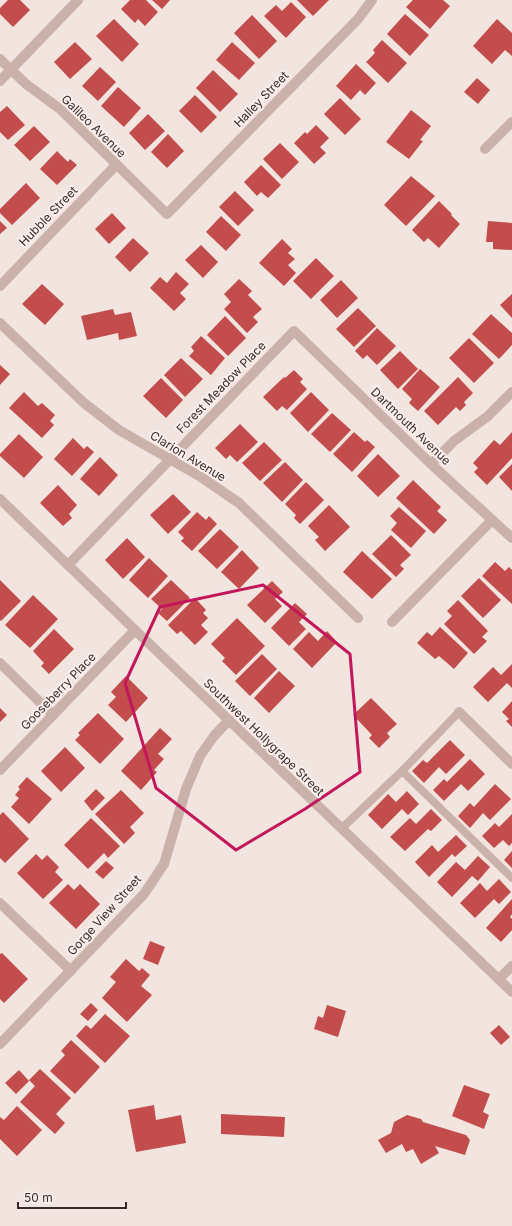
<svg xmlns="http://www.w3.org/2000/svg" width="512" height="1226" font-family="Inter,sans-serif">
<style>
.building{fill:#c24d4c}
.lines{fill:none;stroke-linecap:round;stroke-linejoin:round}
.lane{stroke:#cab1aa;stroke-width:8}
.street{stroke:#cab1aa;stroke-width:10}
.marked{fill:none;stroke:#c2185b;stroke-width:3;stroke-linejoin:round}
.labels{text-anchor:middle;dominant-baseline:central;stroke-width:4;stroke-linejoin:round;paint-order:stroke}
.street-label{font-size:12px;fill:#382b2a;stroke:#faefeb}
</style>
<rect width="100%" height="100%" fill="#f2e4de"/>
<g class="building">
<path d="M8 0H20L30 10 13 27 0 14V8Z"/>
<path d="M130 0H146L158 12 145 26 138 19 135 23 121 9Z"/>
<path d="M152 0H170L162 9Z"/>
<path d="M297 0H329L313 16Z"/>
<path d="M413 0H443L450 6 430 29 406 7Z"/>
<path d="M291 2 306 17 286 38 264 16 276 5 282 11Z"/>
<path d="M405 14 429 35 410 56 387 34Z"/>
<path d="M252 15 277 41 259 59 234 33Z"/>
<path d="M114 19 139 44 122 62 96 36Z"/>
<path d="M497 19 512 33V56L505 50 492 64 473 46Z"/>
<path d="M382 40 407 63 388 83 366 62 375 53 373 50Z"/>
<path d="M75 42 92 59 70 79 54 62Z"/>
<path d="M232 42 255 63 239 80 216 60Z"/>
<path d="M356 64 376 83 365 95 360 90 351 100 336 86Z"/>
<path d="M100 67 116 82 98 101 82 86Z"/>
<path d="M213 70 238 94 220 112 196 88Z"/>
<path d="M477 78 490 90 478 104 464 92Z"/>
<path d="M118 87 141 108 124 127 101 106Z"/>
<path d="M195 95 217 117 201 133 179 111Z"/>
<path d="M340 98 361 119 345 135 324 114Z"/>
<path d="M7 106 25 125 8 140 0 132V112Z"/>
<path d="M411 110 431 126 420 140 423 141 409 159 386 142Z"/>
<path d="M148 114 165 131 145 150 129 133Z"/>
<path d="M316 125 329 138 320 147 326 153 314 164 294 143 305 132 307 134Z"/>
<path d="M34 126 50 142 30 161 14 145Z"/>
<path d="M168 134 184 151 167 168 151 152Z"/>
<path d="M280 143 299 162 282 179 263 159Z"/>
<path d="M57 151 68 162 70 159 77 165 57 185 40 169Z"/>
<path d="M261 165 281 185 268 198 261 192 257 196 244 182Z"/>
<path d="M411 176 435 196 406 226 384 205Z"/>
<path d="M26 183 40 198 12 225 0 213V209Z"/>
<path d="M235 191 254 210 238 226 219 207Z"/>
<path d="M439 201 452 214 451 215 460 224 439 248 428 238 424 242 412 230Z"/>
<path d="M112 213 126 228 109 244 95 229Z"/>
<path d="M221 216 241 235 226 251 206 232Z"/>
<path d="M0 221 7 228 0 234Z"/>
<path d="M488 221 512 223V250L493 249V242H486Z"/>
<path d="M133 238 149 253 130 272 115 257Z"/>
<path d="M282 239 292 249 288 253 295 259 288 265 296 273 284 286 259 263Z"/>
<path d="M201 245 218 262 203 278 185 260Z"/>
<path d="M316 258 334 276 311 299 293 281Z"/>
<path d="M176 272 189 284 180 293 186 299 174 311 150 288 160 277 167 283Z"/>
<path d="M239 279 252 291 248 295 262 309 253 317 258 322 247 333 224 309 231 302 224 294Z"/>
<path d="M341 280 358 298 337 318 320 300Z"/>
<path d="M42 284 64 304 45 325 22 304Z"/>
<path d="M512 294V318L500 305Z"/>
<path d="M358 308 376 326 354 347 336 329Z"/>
<path d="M113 309 115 315 131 312 137 336 119 340 118 333 87 340 81 316Z"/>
<path d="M491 314 512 333V345L499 359 472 334Z"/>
<path d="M225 316 246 338 228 356 207 335Z"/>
<path d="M377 328 396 346 377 365 367 355 363 359 355 351Z"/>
<path d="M201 336 225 358 211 375 189 356 194 351 191 347Z"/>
<path d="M469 338 494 363 474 383 449 358Z"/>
<path d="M400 351 418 369 398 389 380 370Z"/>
<path d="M181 358 203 379 185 397 164 375Z"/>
<path d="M0 365 10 374 0 385Z"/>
<path d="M420 369 440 387 418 411 409 403 412 399 402 389Z"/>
<path d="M294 370 303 379 300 382 307 389 287 410 282 406 277 411 263 397 284 377 285 378Z"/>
<path d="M458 377 473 393 464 402 466 405 460 411 456 407 438 425 424 411Z"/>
<path d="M161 378 183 400 166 418 143 396Z"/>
<path d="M24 392 38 406 42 403 55 415 50 421 54 425 42 438 9 408Z"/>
<path d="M311 392 329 410 308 432 290 413Z"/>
<path d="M332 413 351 430 330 452 311 434Z"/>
<path d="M240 424 258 442 237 462 230 455 226 459 215 448Z"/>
<path d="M354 432 365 442 367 440 375 447 352 472 333 454Z"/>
<path d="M512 432V458L487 485 474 472 478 468 473 463 494 440 500 445Z"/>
<path d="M19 434 43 457 24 478 0 456V454Z"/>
<path d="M73 438 84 449 87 446 94 452 72 476 54 459Z"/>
<path d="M264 442 282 460 260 481 242 463Z"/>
<path d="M378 454 400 476 378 497 357 476Z"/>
<path d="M100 457 118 475 99 496 80 479Z"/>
<path d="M285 462 303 480 282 502 263 483Z"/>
<path d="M512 464V491L499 477Z"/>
<path d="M413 480 441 507 437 511 447 520 434 534 396 498Z"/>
<path d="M306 482 324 500 300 524 294 518 296 515 285 504Z"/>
<path d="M58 485 77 505 69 514 72 518 63 526 40 503Z"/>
<path d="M173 494 191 512 168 534 150 515Z"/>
<path d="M329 505 350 527 325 551 315 540 319 537 308 526Z"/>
<path d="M399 507 426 531 411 548 391 530 397 523 390 516Z"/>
<path d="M197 512 206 520 209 516 217 524 192 551 181 541 184 538 178 532Z"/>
<path d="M220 529 239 547 217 569 198 551Z"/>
<path d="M391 535 411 555 400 565 404 569 396 577 372 554Z"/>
<path d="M127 538 145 557 123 579 105 560Z"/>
<path d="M242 550 259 568 239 589 221 572Z"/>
<path d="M362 551 392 579 372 599 343 572Z"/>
<path d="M149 558 168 576 148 598 129 580Z"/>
<path d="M495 562 505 571 509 567 512 570V604L482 576Z"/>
<path d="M479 578 501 600 483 618 461 596Z"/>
<path d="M0 580 21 601 1 621 0 620Z"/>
<path d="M171 580 190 598 167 621 158 613 162 609 151 599Z"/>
<path d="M272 581 283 592 275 599 282 606 265 623 247 605Z"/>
<path d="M33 595 58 619 30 648 5 625Z"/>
<path d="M195 598 206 610 203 613 208 618 201 625 208 632 195 645 181 631 177 634 168 625Z"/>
<path d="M458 600 488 631 482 637 487 641 474 654 444 624 452 616 447 611Z"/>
<path d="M295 603 307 614 299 622 306 629 289 646 271 628Z"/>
<path d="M237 618 265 646 236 675 222 661 225 658 211 644Z"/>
<path d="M440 627 468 653 454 669 439 656 435 659 417 643 427 632 432 636Z"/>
<path d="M54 629 74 649 49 674 41 666 44 663 33 651Z"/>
<path d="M327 631 337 642 312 668 293 649 309 632 318 641Z"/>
<path d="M262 654 277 669 250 696 235 681Z"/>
<path d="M512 664V688L507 683 488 702 473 687 493 667 501 675Z"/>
<path d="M279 671 295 686 269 713 254 698Z"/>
<path d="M126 676 148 698 126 722 108 705 116 697 111 692Z"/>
<path d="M371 698 397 724 387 733 390 737 379 748 369 738 372 735 353 715Z"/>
<path d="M512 701V727L506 721 509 719 502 712Z"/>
<path d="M0 708 7 715 0 722Z"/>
<path d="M98 713 124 739 100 764 75 740 80 735 78 733Z"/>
<path d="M160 728 172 739 158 754 164 759 154 770 157 772 141 790 121 771Z"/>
<path d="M450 740 465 755 446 774 439 767 424 783 412 771 423 760 427 763Z"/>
<path d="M65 747 85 768 61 792 41 771Z"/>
<path d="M470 759 485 774 468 791 461 784 444 801 433 790 444 779 447 782Z"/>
<path d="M27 777 52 799 29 824 11 807 19 798 15 795 20 789 18 787Z"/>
<path d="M495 784 511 799 490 820 483 813 470 828 458 816 470 803 474 807Z"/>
<path d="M96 789 105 798 92 811 84 801Z"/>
<path d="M121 790 144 813 130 827 135 833 124 844 95 814Z"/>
<path d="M407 791 419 804 408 815 402 809 382 829 368 815 388 794 396 802Z"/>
<path d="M431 809 442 820 431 831 428 829 405 851 390 837 410 818 416 824Z"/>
<path d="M3 812 29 839 5 863 0 858V815Z"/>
<path d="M512 814V843L509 846 503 840 494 848 482 836 495 823 499 827Z"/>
<path d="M91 818 120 846 108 858 104 853 88 869 64 845Z"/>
<path d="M456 835 467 846 455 857 452 854 429 877 415 862 432 845 438 852Z"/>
<path d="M512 851V868L504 860Z"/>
<path d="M36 854 42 860 47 855 59 867 55 872 63 880 43 899 17 873Z"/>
<path d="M478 856 490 867 478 881 472 876 452 897 437 882 456 862 465 870Z"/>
<path d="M106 861 114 868 103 879 95 872Z"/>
<path d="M499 879 511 892 499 904 494 899 475 918 460 903 480 883 487 891Z"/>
<path d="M68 884 74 890 80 884 100 904 76 929 49 903Z"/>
<path d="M512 899V914L510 917 512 919V930L501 942 486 928Z"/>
<path d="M150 941 165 947 158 965 143 959Z"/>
<path d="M2 953 28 979 4 1003 0 999V954Z"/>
<path d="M126 959 139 971 142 968 150 975 141 986 152 995 127 1022 102 998 116 982 110 977Z"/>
<path d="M91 1003 98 1010 88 1021 80 1014Z"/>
<path d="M327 1005 346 1011 338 1037 314 1029 318 1016 323 1018Z"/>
<path d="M105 1014 130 1036 105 1063 76 1036 86 1025 91 1029Z"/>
<path d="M499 1025 510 1037 501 1045 490 1033Z"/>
<path d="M71 1040 100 1067 75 1094 50 1071 65 1055 61 1051Z"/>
<path d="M40 1069 71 1098 56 1114 65 1123 55 1134 20 1102 35 1086 29 1080Z"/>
<path d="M19 1070 29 1081 16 1094 5 1083Z"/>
<path d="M464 1085 490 1094 483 1112 489 1115 484 1129 452 1116Z"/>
<path d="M154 1105 156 1120 181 1115 186 1143 136 1152 128 1110Z"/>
<path d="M17 1106 42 1130 17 1156 0 1139V1117L4 1120Z"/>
<path d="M221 1114 285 1117 284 1137 221 1134Z"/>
<path d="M407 1115 421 1119 423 1122 466 1135 470 1140 465 1155 435 1146 439 1153 421 1164 413 1149 406 1152 402 1144 386 1153 378 1140 391 1133 394 1122Z"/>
</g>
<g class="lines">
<g class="lane">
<path d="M402 771 512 878"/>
<path d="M341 829 402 771 459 712"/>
</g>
<g class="street">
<path d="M0 59 26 84 60 109 167 214 358 19 372 0"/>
<path d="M0 81 78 0"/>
<path d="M485 149 512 122"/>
<path d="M0 286 116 165"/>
<path d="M0 323 84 403 119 430 201 477 239 503 358 618"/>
<path d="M431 464 454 441 488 416 512 392"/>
<path d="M0 499 135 630 512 992"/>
<path d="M68 565 294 331 431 464 512 538"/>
<path d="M392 622 492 520"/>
<path d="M0 663 53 715"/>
<path d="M459 712 512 764"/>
<path d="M0 770 135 630"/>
<path d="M0 903 71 971"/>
<path d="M499 979 512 966"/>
<path d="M0 1044 144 894 164 864 186 789 200 756 214 736 229 720"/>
</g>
</g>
<path class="marked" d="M263 585 350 654 360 772 305 809 236 850 156 788 125 683 160 607Z"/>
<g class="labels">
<g class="street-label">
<text transform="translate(261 99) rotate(-46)">Halley Street</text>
<text transform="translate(94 126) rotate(44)">Galileo Avenue</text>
<text transform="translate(48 216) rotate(-46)">Hubble Street</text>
<text transform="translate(221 387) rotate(-46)">Forest Meadow Place</text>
<text transform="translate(411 426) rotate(44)">Dartmouth Avenue</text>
<text transform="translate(188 456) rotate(31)">Clarion Avenue</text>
<text transform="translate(58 691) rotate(-46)">Gooseberry Place</text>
<text transform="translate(264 737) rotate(44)">Southwest Hollygrape Street</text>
<text transform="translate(104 915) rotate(-48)">Gorge View Street</text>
</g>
</g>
<path d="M18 1202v6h108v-6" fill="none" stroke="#382b2a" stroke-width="2"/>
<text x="24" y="1202" font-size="12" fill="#382b2a" stroke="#faefeb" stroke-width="3" paint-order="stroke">50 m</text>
</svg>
